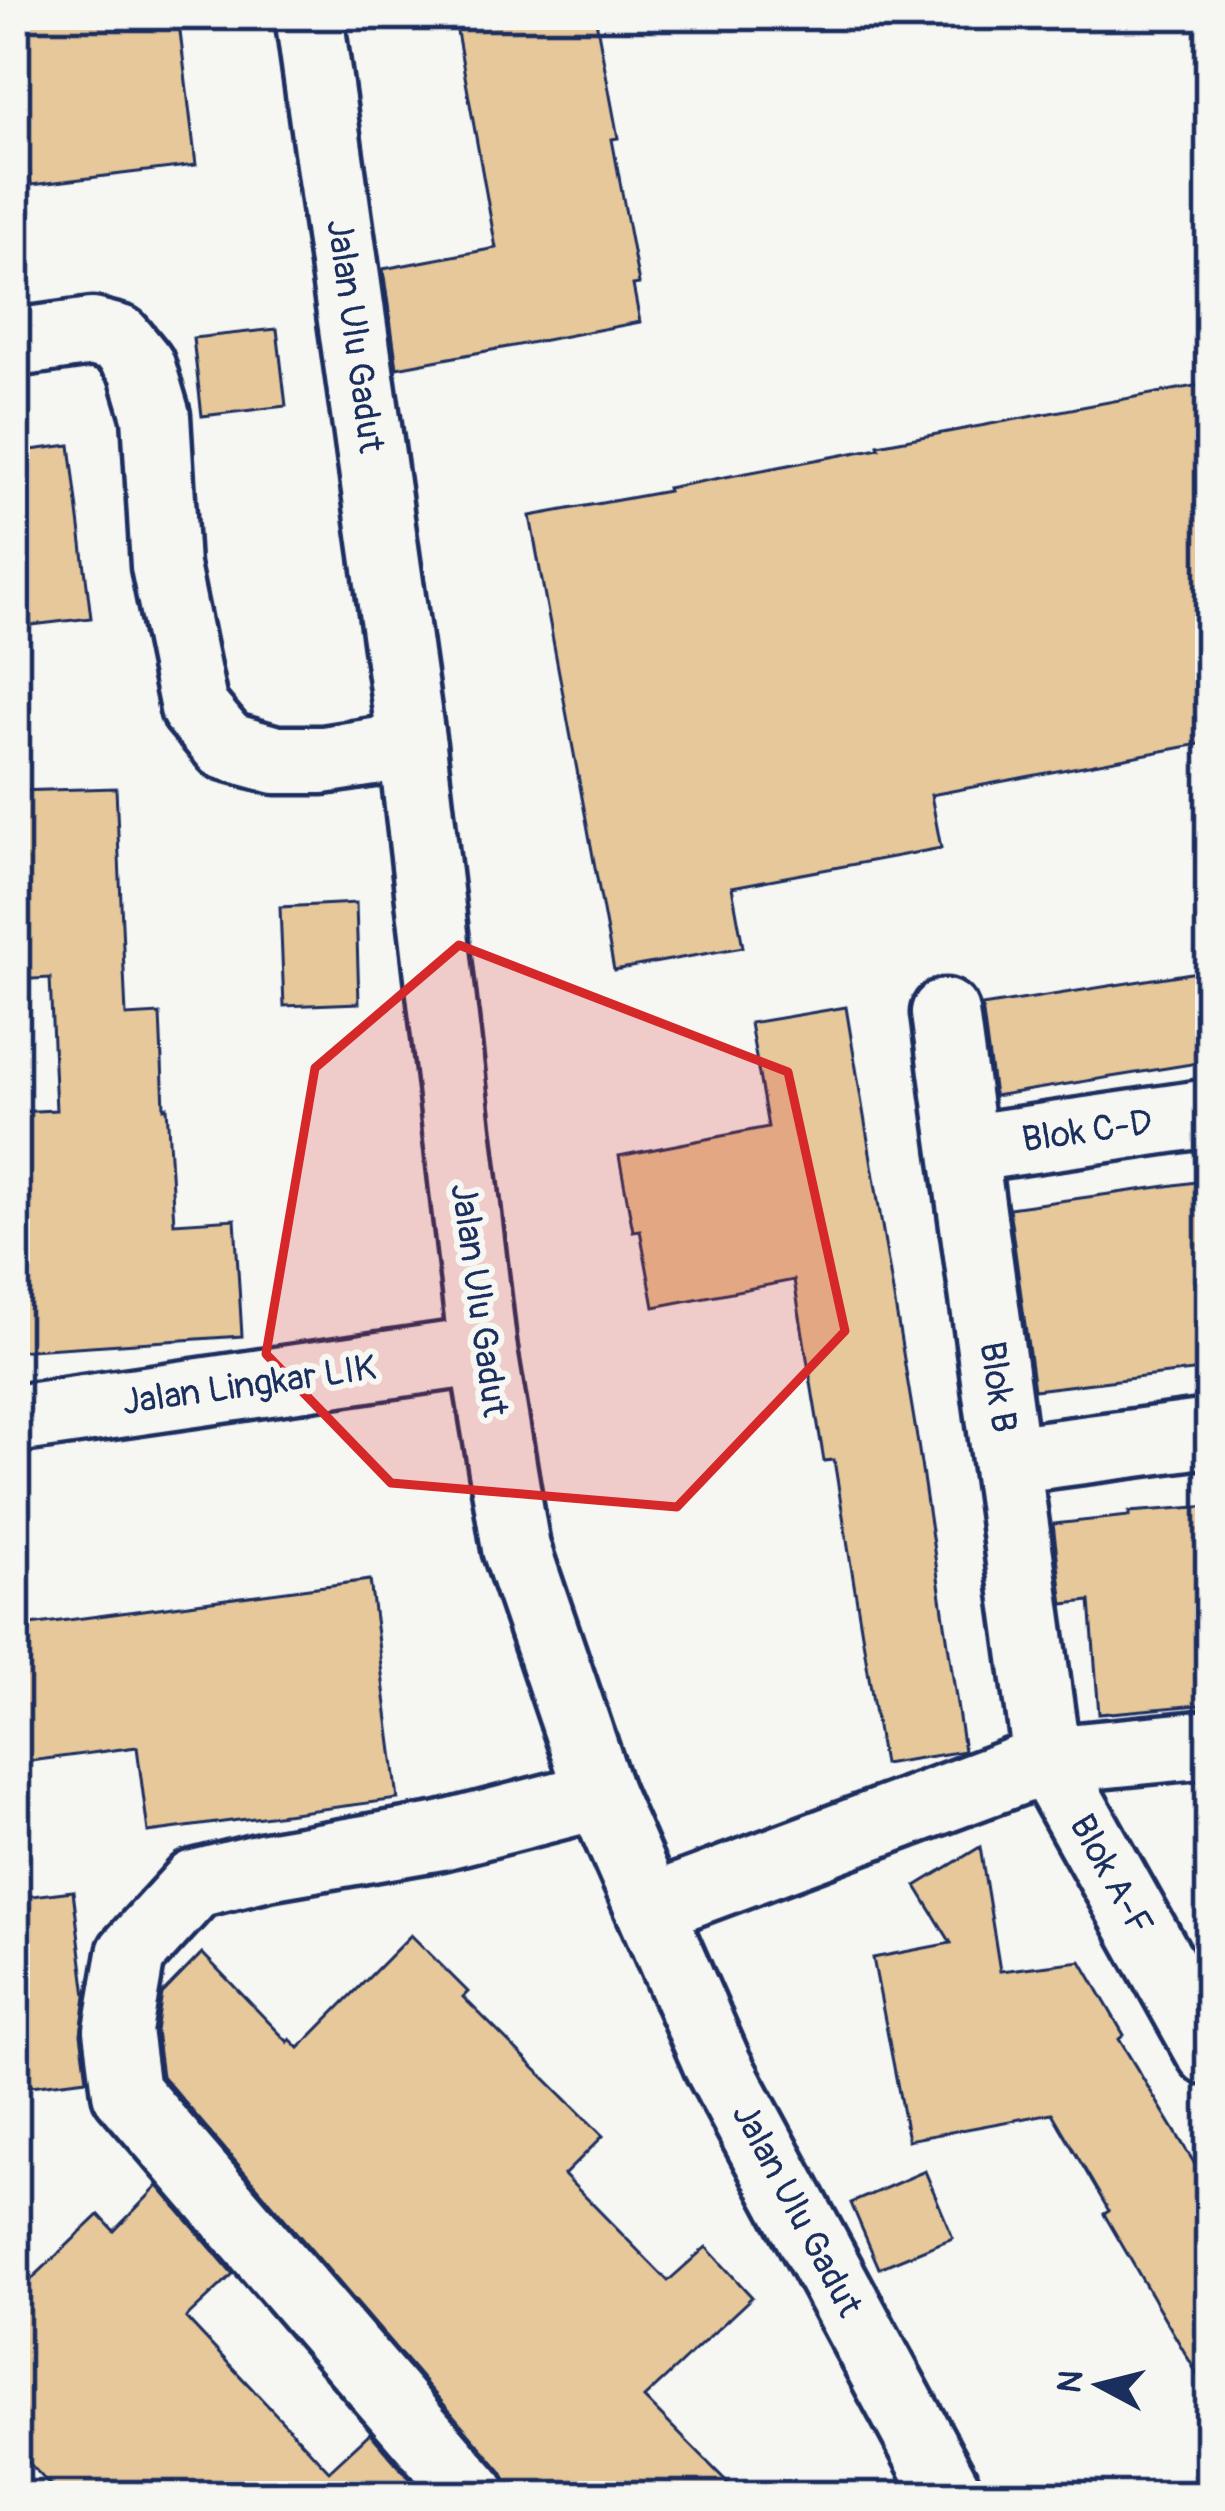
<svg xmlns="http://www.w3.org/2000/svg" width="1225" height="2511" font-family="Pangolin,sans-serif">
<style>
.building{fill:#e7c89a;stroke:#1b2f5e;stroke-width:3}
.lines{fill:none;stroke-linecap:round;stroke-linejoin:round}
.street-casing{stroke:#1b2f5e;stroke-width:75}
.secondary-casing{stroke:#1b2f5e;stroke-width:75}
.street{stroke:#f6f6f2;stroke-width:66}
.secondary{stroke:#f6f6f2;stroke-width:66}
.marked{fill:#d62828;fill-opacity:0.2;stroke:#d62828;stroke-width:9;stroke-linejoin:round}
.labels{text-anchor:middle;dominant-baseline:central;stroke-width:12;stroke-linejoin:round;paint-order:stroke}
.street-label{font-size:36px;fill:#1b2f5e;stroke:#f6f6f2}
</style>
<rect width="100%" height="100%" fill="#f6f6f2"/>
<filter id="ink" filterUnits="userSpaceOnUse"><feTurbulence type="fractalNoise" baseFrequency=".00833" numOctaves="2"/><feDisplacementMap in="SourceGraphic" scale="24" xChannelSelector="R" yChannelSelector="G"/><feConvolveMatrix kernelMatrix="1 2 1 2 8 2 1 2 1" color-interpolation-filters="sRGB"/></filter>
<g filter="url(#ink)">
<g class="building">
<path d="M15 15H178L196 165 31 185 15 48Z"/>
<path d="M454 15H595L618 138 612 139 639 284 633 285 640 322 397 368 383 269 496 248Z"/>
<path d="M277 329 286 406 202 416 193 338Z"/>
<path d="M1210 383V742L931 795 941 848 732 887 743 947 614 970 530 516 668 491 667 488 879 448 878 445Z"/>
<path d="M70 445 91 618 15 627V452Z"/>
<path d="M116 788 126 1016 160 1014 164 1108 167 1107 174 1223 235 1219 242 1336 15 1351V1112L56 1110 50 978 15 980V791Z"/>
<path d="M356 903 359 1003 284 1006 280 907Z"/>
<path d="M1210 970V1061L994 1096 982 1006Z"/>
<path d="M846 1007 918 1444 964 1751 883 1764 834 1460 824 1461 794 1280 654 1307 640 1230 633 1231 619 1156 768 1127 750 1023Z"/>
<path d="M1210 1180V1369L1034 1390 1009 1208Z"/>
<path d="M1210 1506V1704L1099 1714 1090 1601 1063 1604 1053 1524 1129 1516V1512Z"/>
<path d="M370 1580 398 1799 148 1832 137 1747 15 1763V1627Z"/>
<path d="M980 1847 1000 1971 1081 1961 1124 2035 1119 2039 1210 2189V2396L1104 2214 1109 2211 1052 2113 908 2140 873 1958 951 1943 916 1886Z"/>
<path d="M73 1891 86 1996 81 2034 87 2079 15 2088V1898Z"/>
<path d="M411 1935 468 1992 463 1997 603 2136 564 2175 668 2281 706 2247 752 2297 644 2398 741 2496H510V2488L502 2472 162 2076 156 2031 162 1994 202 1953 288 2042 290 2039 299 2048Z"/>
<path d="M925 2171 953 2238 879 2268 851 2203Z"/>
<path d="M158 2186 233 2274 186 2318 329 2471 370 2433 424 2496H60L15 2448V2295L99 2215 114 2231Z"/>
</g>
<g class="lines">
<g class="street-casing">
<g id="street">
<path d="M15 343 92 332 119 339 141 366 156 416 165 566 194 708 226 746 276 760H323L412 746"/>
<path d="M945 1013 1047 1760 1210 2052"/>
<path d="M964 1149 1210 1113"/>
<path d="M15 1419 483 1351"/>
<path d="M1008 1460 1210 1433"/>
<path d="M651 1908 1047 1760 1210 1744"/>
<path d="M474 2496 126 2092 118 2030 131 1954 195 1884 267 1866 441 1836 600 1795"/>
</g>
</g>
<g class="secondary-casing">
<path id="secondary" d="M309 15 412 746 483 1351 516 1548 600 1795 718 2066 950 2496"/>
</g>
<use href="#street" class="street"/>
<use href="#secondary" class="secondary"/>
</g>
</g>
<path class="marked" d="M459 945 788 1072 845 1331 677 1507 391 1483 266 1354 315 1068Z"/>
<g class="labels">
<g class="street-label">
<text transform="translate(355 336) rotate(82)">Jalan Ulu Gadut</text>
<text transform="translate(1087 1131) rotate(-8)">Blok C-D</text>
<text transform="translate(479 1300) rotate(82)">Jalan Ulu Gadut</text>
<text transform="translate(249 1385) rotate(-8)">Jalan Lingkar LIK</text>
<text transform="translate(998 1387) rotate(82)">Blok B</text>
<text transform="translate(1111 1875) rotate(61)">Blok A-F</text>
<text transform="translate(797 2210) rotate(62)">Jalan Ulu Gadut</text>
</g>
</g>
<rect width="1225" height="2511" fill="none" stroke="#f6f6f2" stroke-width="60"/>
<rect x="30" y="30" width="1165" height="2451" fill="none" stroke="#1b2f5e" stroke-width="4.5" filter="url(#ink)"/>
<g transform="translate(1099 2385) rotate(277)" stroke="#f6f6f2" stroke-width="9" paint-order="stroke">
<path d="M0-9L21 45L0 30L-21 45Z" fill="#1b2f5e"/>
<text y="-18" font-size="33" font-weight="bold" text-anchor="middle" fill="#1b2f5e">N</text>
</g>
</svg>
